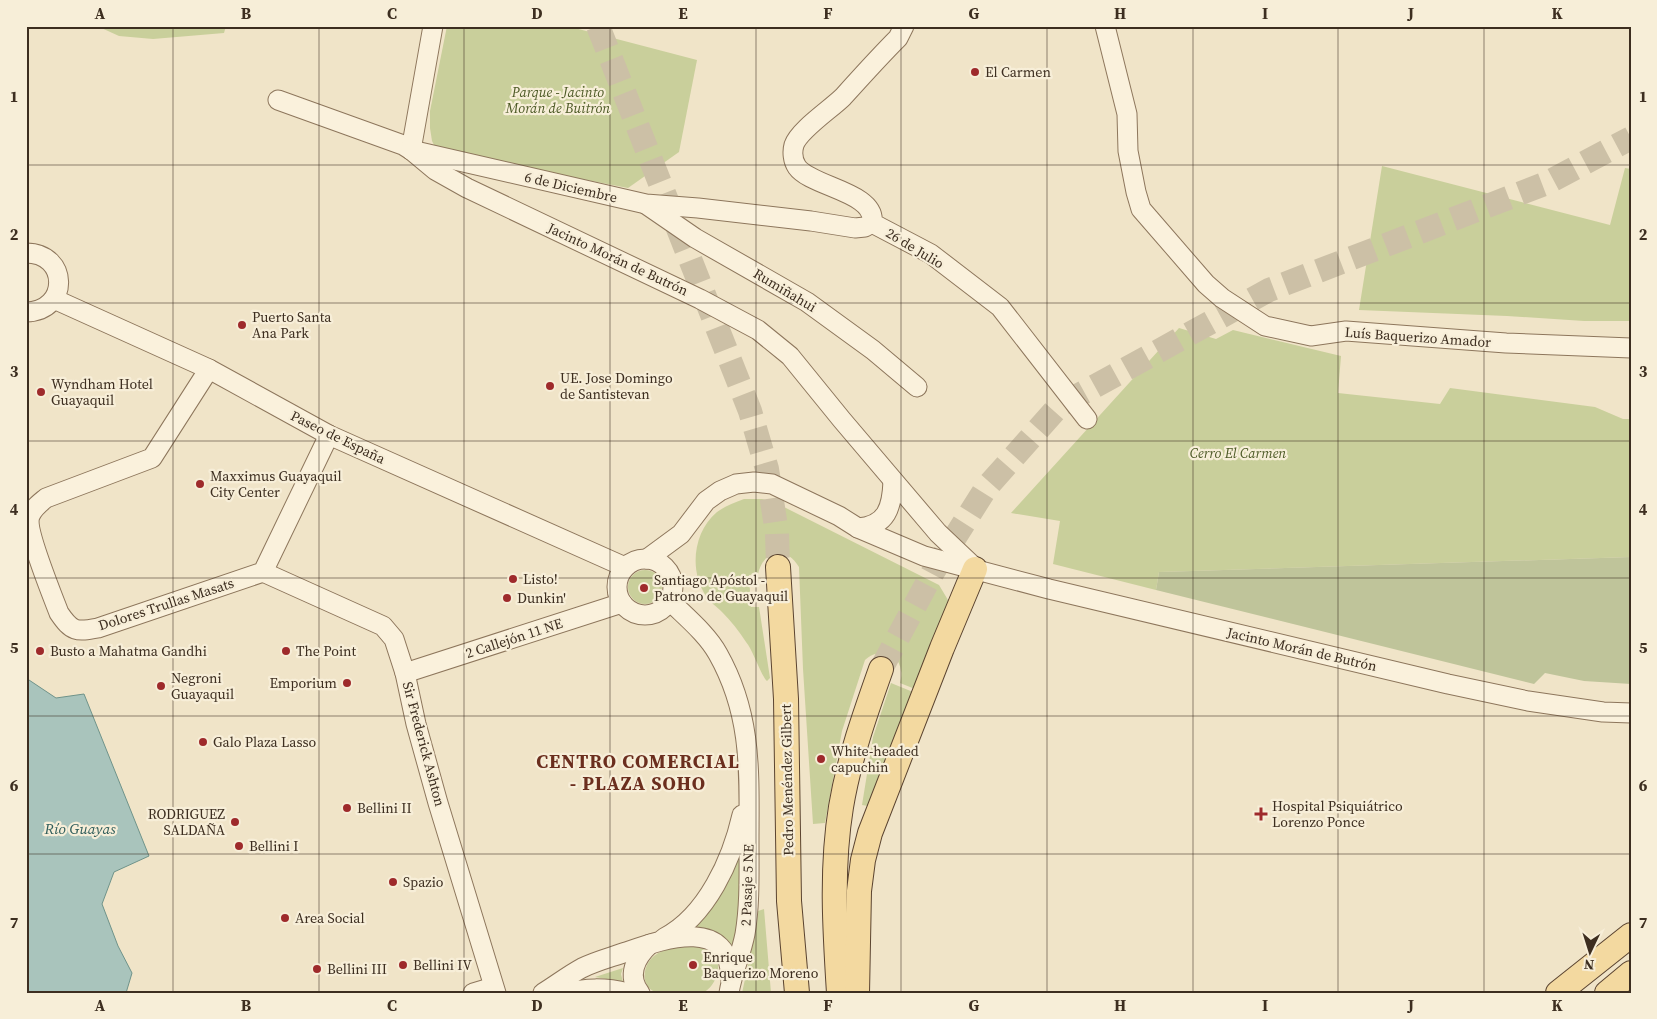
<svg xmlns="http://www.w3.org/2000/svg" width="1657" height="1019" font-family="'Source Serif 4',serif">
<style>
.green{fill:#c9cf9b}
.cemetery{fill:#bfc49a}
.water{fill:#a9c4bc;stroke:#6f938a}
.lines{fill:none;stroke-linecap:round;stroke-linejoin:round}
.major-tunnel{stroke:#ccc0a6;stroke-width:24;stroke-dasharray:24 12;stroke-linecap:butt}
.minor-casing{stroke:#8d765c;stroke-width:21}
.major-casing{stroke:#5b4430;stroke-width:26}
.minor{stroke:#faf1dc;stroke-width:19}
.major{stroke:#f3d9a0;stroke-width:24}
.grid{fill:none;stroke:#3d2e20;stroke-width:1;stroke-opacity:0.55}
.poi-dot{fill:#9e2a2b;stroke:#f7eed8;stroke-width:2}
.labels{text-anchor:middle;dominant-baseline:central;stroke-width:4.5;stroke-linejoin:round;paint-order:stroke}
.poi-label{font-size:14px;fill:#3d2e20;stroke:#f7eed8;text-anchor:start}
.park-label{font-size:14px;font-style:italic;fill:#4d5a26;stroke:#f7eed8}
.street-label{font-size:14px;fill:#3d2e20;stroke:#f7eed8}
.water-label{font-size:15px;font-style:italic;fill:#2f5d5a;stroke:#f7eed8}
.district-label{font-size:19px;font-weight:bold;letter-spacing:1px;fill:#6b2e1e;stroke:#f7eed8}
.neatline{fill:none;stroke:#3d2e20;stroke-width:2}
.grid-label{font-size:16px;text-anchor:middle;font-weight:bold;fill:#3d2e20}
</style>
<rect width="100%" height="100%" fill="#f0e4c8"/>
<g class="green">
<path d="M97 26H226L224 33 153 39 119 36Z"/>
<path d="M447 26H567L697 60 679 152 628 188 437 151 432 141 430 128V111Z"/>
<path d="M1382 166 1610 225 1625 168 1631 169V321H1584L1507 316 1359 310Z"/>
<path d="M1179 328 1216 339 1233 330 1341 356 1338 393 1440 404 1450 388 1595 407 1623 419H1631V557L1159 572 1156 590 1053 564 1060 521 1011 513Z"/>
<path d="M744 499H762L776 503 939 585 948 600V607L915 689 900 683C901 679 902 674 901 671 899 651 877 648 865 660L842 731 825 823 813 824 803 669 799 567C786 545 764 549 758 574L749 575 751 607H759L770 678 767 681C762 678 753 650 746 642 739 631 731 621 722 612 717 607 710 602 706 596 689 571 693 532 717 512 725 506 734 503 744 499Z"/>
<circle cx="645" cy="587" r="17"/>
<path d="M891 683 913 692 868 806 862 805 873 737Z"/>
<path d="M739 852 742 854V907L734 950H729C719 931 713 930 691 928Z"/>
<path d="M764 909 771 993H742L757 924 758 911Z"/>
<path d="M690 944C696 946 704 946 709 949 725 958 718 985 704 992 699 995 670 993 662 993 641 993 640 967 654 956 664 948 678 947 690 944Z"/>
<path d="M623 968 621 974 623 982 595 977Z"/>
</g>
<path class="cemetery" d="M1631 557V684L1584 681 1545 673 1534 684 1156 590 1159 572Z"/>
<path class="water" d="M26 678 56 698 84 694 149 856 114 872 102 904 118 946 132 973 126 993H26Z"/>
<g class="lines">
<g class="major-tunnel">
<path d="M598 26 750 411 767 469 777 533 778 567"/>
<path d="M881 669 933 572 986 488 1059 406 1269 290 1547 183 1631 138"/>
</g>
<g class="minor-casing">
<g id="minor">
<path d="M904 26 898 38C879 57 861 77 843 97 831 109 799 130 794 145 792 152 793 161 797 167 811 187 877 192 872 223L931 254 1000 307 1087 419"/>
<path d="M1105 26 1127 114 1128 151 1136 192 1141 209 1206 284 1222 298 1265 326 1311 336 1346 331 1506 343 1631 348"/>
<path d="M278 100 403 145 411 150 646 204 698 208 811 221 855 228 865 227 872 223"/>
<path d="M411 150 435 170 467 188 700 299 758 330 790 356 842 420 938 533 975 568"/>
<path d="M411 150 433 26"/>
<path d="M647 205 695 238 807 302 873 350 917 387"/>
<path d="M26 253C69 253 70 311 26 312"/>
<path d="M54 299 209 369 329 435 625 567"/>
<path d="M209 369 152 458 46 498C40 503 33 508 30 516 25 529 53 597 59 613 72 632 76 632 98 628L263 572 329 435"/>
<path d="M858 528C887 526 892 507 893 481"/>
<path d="M647 559 681 534 706 501 720 491 736 484 754 482 772 484 839 516 858 528 924 556 1049 589 1448 684 1528 701 1603 712 1631 713"/>
<circle cx="645" cy="587" r="28"/>
<path d="M263 572 383 626 394 639 405 673 416 724 438 803 496 993"/>
<path d="M670 601C686 617 707 634 718 654 753 716 749 775 749 843 749 873 750 905 745 934 741 955 732 973 729 993"/>
<path d="M405 673 622 603"/>
<path d="M664 938C707 916 732 859 742 815"/>
<path d="M473 993 493 987"/>
<path d="M543 993C556 985 569 975 582 968 596 961 612 957 626 952 664 939 730 915 731 980"/>
<path d="M563 993C586 988 604 987 628 993"/>
<path d="M640 993C626 975 636 957 650 944"/>
</g>
</g>
<g class="major-casing">
<g id="major">
<path d="M778 567 786 699 789 901 797 993"/>
<path d="M839 993C835 931 831 868 841 807 849 759 865 714 881 669"/>
<path d="M857 993 859 891 863 860 870 833 942 648 975 569"/>
<path d="M1558 993 1631 935"/>
<path d="M1607 993 1631 973"/>
</g>
</g>
<use href="#minor" class="minor"/>
<use href="#major" class="major"/>
</g>
<path class="grid" d="M173 26V993M319 26V993M464 26V993M610 26V993M756 26V993M901 26V993M1047 26V993M1193 26V993M1338 26V993M1484 26V993M26 165H1631M26 303H1631M26 441H1631M26 578H1631M26 716H1631M26 854H1631"/>
<g class="poi-dot">
<circle cx="975" cy="72" r="5"/>
<circle cx="242" cy="325" r="5"/>
<circle cx="550" cy="386" r="5"/>
<circle cx="41" cy="392" r="5"/>
<circle cx="200" cy="484" r="5"/>
<circle cx="513" cy="579" r="5"/>
<circle cx="644" cy="588" r="5"/>
<circle cx="507" cy="598" r="5"/>
<circle cx="40" cy="651" r="5"/>
<circle cx="286" cy="651" r="5"/>
<circle cx="347" cy="683" r="5"/>
<circle cx="161" cy="686" r="5"/>
<circle cx="203" cy="742" r="5"/>
<circle cx="821" cy="759" r="5"/>
<circle cx="347" cy="808" r="5"/>
<path d="M1258.5 806.5h5v5h5v5h-5v5h-5v-5h-5v-5h5z"/>
<circle cx="235" cy="822" r="5"/>
<circle cx="239" cy="846" r="5"/>
<circle cx="393" cy="882" r="5"/>
<circle cx="285" cy="918" r="5"/>
<circle cx="403" cy="965" r="5"/>
<circle cx="693" cy="965" r="5"/>
<circle cx="317" cy="969" r="5"/>
</g>
<g class="labels">
<g class="poi-label">
<text x="985" y="72">El Carmen</text>
<text x="252" y="317">Puerto Santa<tspan x="252" dy="16">Ana Park</tspan></text>
<text x="560" y="378">UE. Jose Domingo<tspan x="560" dy="16">de Santistevan</tspan></text>
<text x="51" y="384">Wyndham Hotel<tspan x="51" dy="16">Guayaquil</tspan></text>
<text x="210" y="476">Maxximus Guayaquil<tspan x="210" dy="16">City Center</tspan></text>
<text x="523" y="579">Listo!</text>
<text x="654" y="580">Santiago Apóstol -<tspan x="654" dy="16">Patrono de Guayaquil</tspan></text>
<text x="517" y="598">Dunkin'</text>
<text x="50" y="651">Busto a Mahatma Gandhi</text>
<text x="296" y="651">The Point</text>
<text x="171" y="678">Negroni<tspan x="171" dy="16">Guayaquil</tspan></text>
<text x="337" y="683" text-anchor="end">Emporium</text>
<text x="213" y="742">Galo Plaza Lasso</text>
<text x="831" y="751">White-headed<tspan x="831" dy="16">capuchin</tspan></text>
<text x="1272" y="806">Hospital Psiquiátrico<tspan x="1272" dy="16">Lorenzo Ponce</tspan></text>
<text x="357" y="808">Bellini II</text>
<text x="225" y="814" text-anchor="end">RODRIGUEZ<tspan x="225" dy="16">SALDAÑA</tspan></text>
<text x="249" y="846">Bellini I</text>
<text x="403" y="882">Spazio</text>
<text x="295" y="918">Area Social</text>
<text x="703" y="957">Enrique<tspan x="703" dy="16">Baquerizo Moreno</tspan></text>
<text x="413" y="965">Bellini IV</text>
<text x="327" y="969">Bellini III</text>
</g>
<g class="park-label">
<text x="558" y="92">Parque - Jacinto<tspan x="558" dy="16">Morán de Buitrón</tspan></text>
<text x="1238" y="453">Cerro El Carmen</text>
</g>
<g class="street-label">
<text transform="translate(571 187) rotate(13)">6 de Diciembre</text>
<text transform="translate(915 248) rotate(31)">26 de Julio</text>
<text transform="translate(618 259) rotate(25)">Jacinto Morán de Butrón</text>
<text transform="translate(785 290) rotate(31)">Rumiñahui</text>
<text transform="translate(1418 337) rotate(4)">Luís Baquerizo Amador</text>
<text transform="translate(338 437) rotate(26)">Paseo de España</text>
<text transform="translate(166 604) rotate(-18)">Dolores Trullas Masats</text>
<text transform="translate(514 638) rotate(-18)">2 Callejón 11 NE</text>
<text transform="translate(1302 649) rotate(13)">Jacinto Morán de Butrón</text>
<text transform="translate(424 744) rotate(75)">Sir Frederick Ashton</text>
<text transform="translate(787 780) rotate(-91)">Pedro Menéndez Gilbert</text>
<text transform="translate(747 885) rotate(-88)">2 Pasaje 5 NE</text>
</g>
<g class="water-label">
<text x="80" y="828">Río Guayas</text>
</g>
<g class="district-label">
<text x="638" y="761">CENTRO COMERCIAL<tspan x="638" dy="22">- PLAZA SOHO</tspan></text>
</g>
</g>
<rect width="1657" height="1019" fill="none" stroke="#f7eed8" stroke-width="55"/>
<g transform="translate(1590 952) rotate(184)" stroke="#f7eed8" stroke-width="4" paint-order="stroke">
<path d="M0-4L9 19L0 12L-9 19Z" fill="#3d2e20"/>
<text y="-8" font-size="14" font-weight="bold" text-anchor="middle" fill="#3d2e20">N</text>
</g>
<rect x="28" y="28" width="1602" height="964" class="neatline"/>
<g class="grid-label">
<text x="100" y="19">A</text>
<text x="246" y="19">B</text>
<text x="392" y="19">C</text>
<text x="537" y="19">D</text>
<text x="683" y="19">E</text>
<text x="828" y="19">F</text>
<text x="974" y="19">G</text>
<text x="1120" y="19">H</text>
<text x="1265" y="19">I</text>
<text x="1411" y="19">J</text>
<text x="1557" y="19">K</text>
<text x="14" y="102">1</text>
<text x="1643" y="102">1</text>
<text x="14" y="240">2</text>
<text x="1643" y="240">2</text>
<text x="14" y="377">3</text>
<text x="1643" y="377">3</text>
<text x="14" y="515">4</text>
<text x="1643" y="515">4</text>
<text x="14" y="653">5</text>
<text x="1643" y="653">5</text>
<text x="14" y="791">6</text>
<text x="1643" y="791">6</text>
<text x="14" y="928">7</text>
<text x="1643" y="928">7</text>
<text x="100" y="1011">A</text>
<text x="246" y="1011">B</text>
<text x="392" y="1011">C</text>
<text x="537" y="1011">D</text>
<text x="683" y="1011">E</text>
<text x="828" y="1011">F</text>
<text x="974" y="1011">G</text>
<text x="1120" y="1011">H</text>
<text x="1265" y="1011">I</text>
<text x="1411" y="1011">J</text>
<text x="1557" y="1011">K</text>
</g>
</svg>
